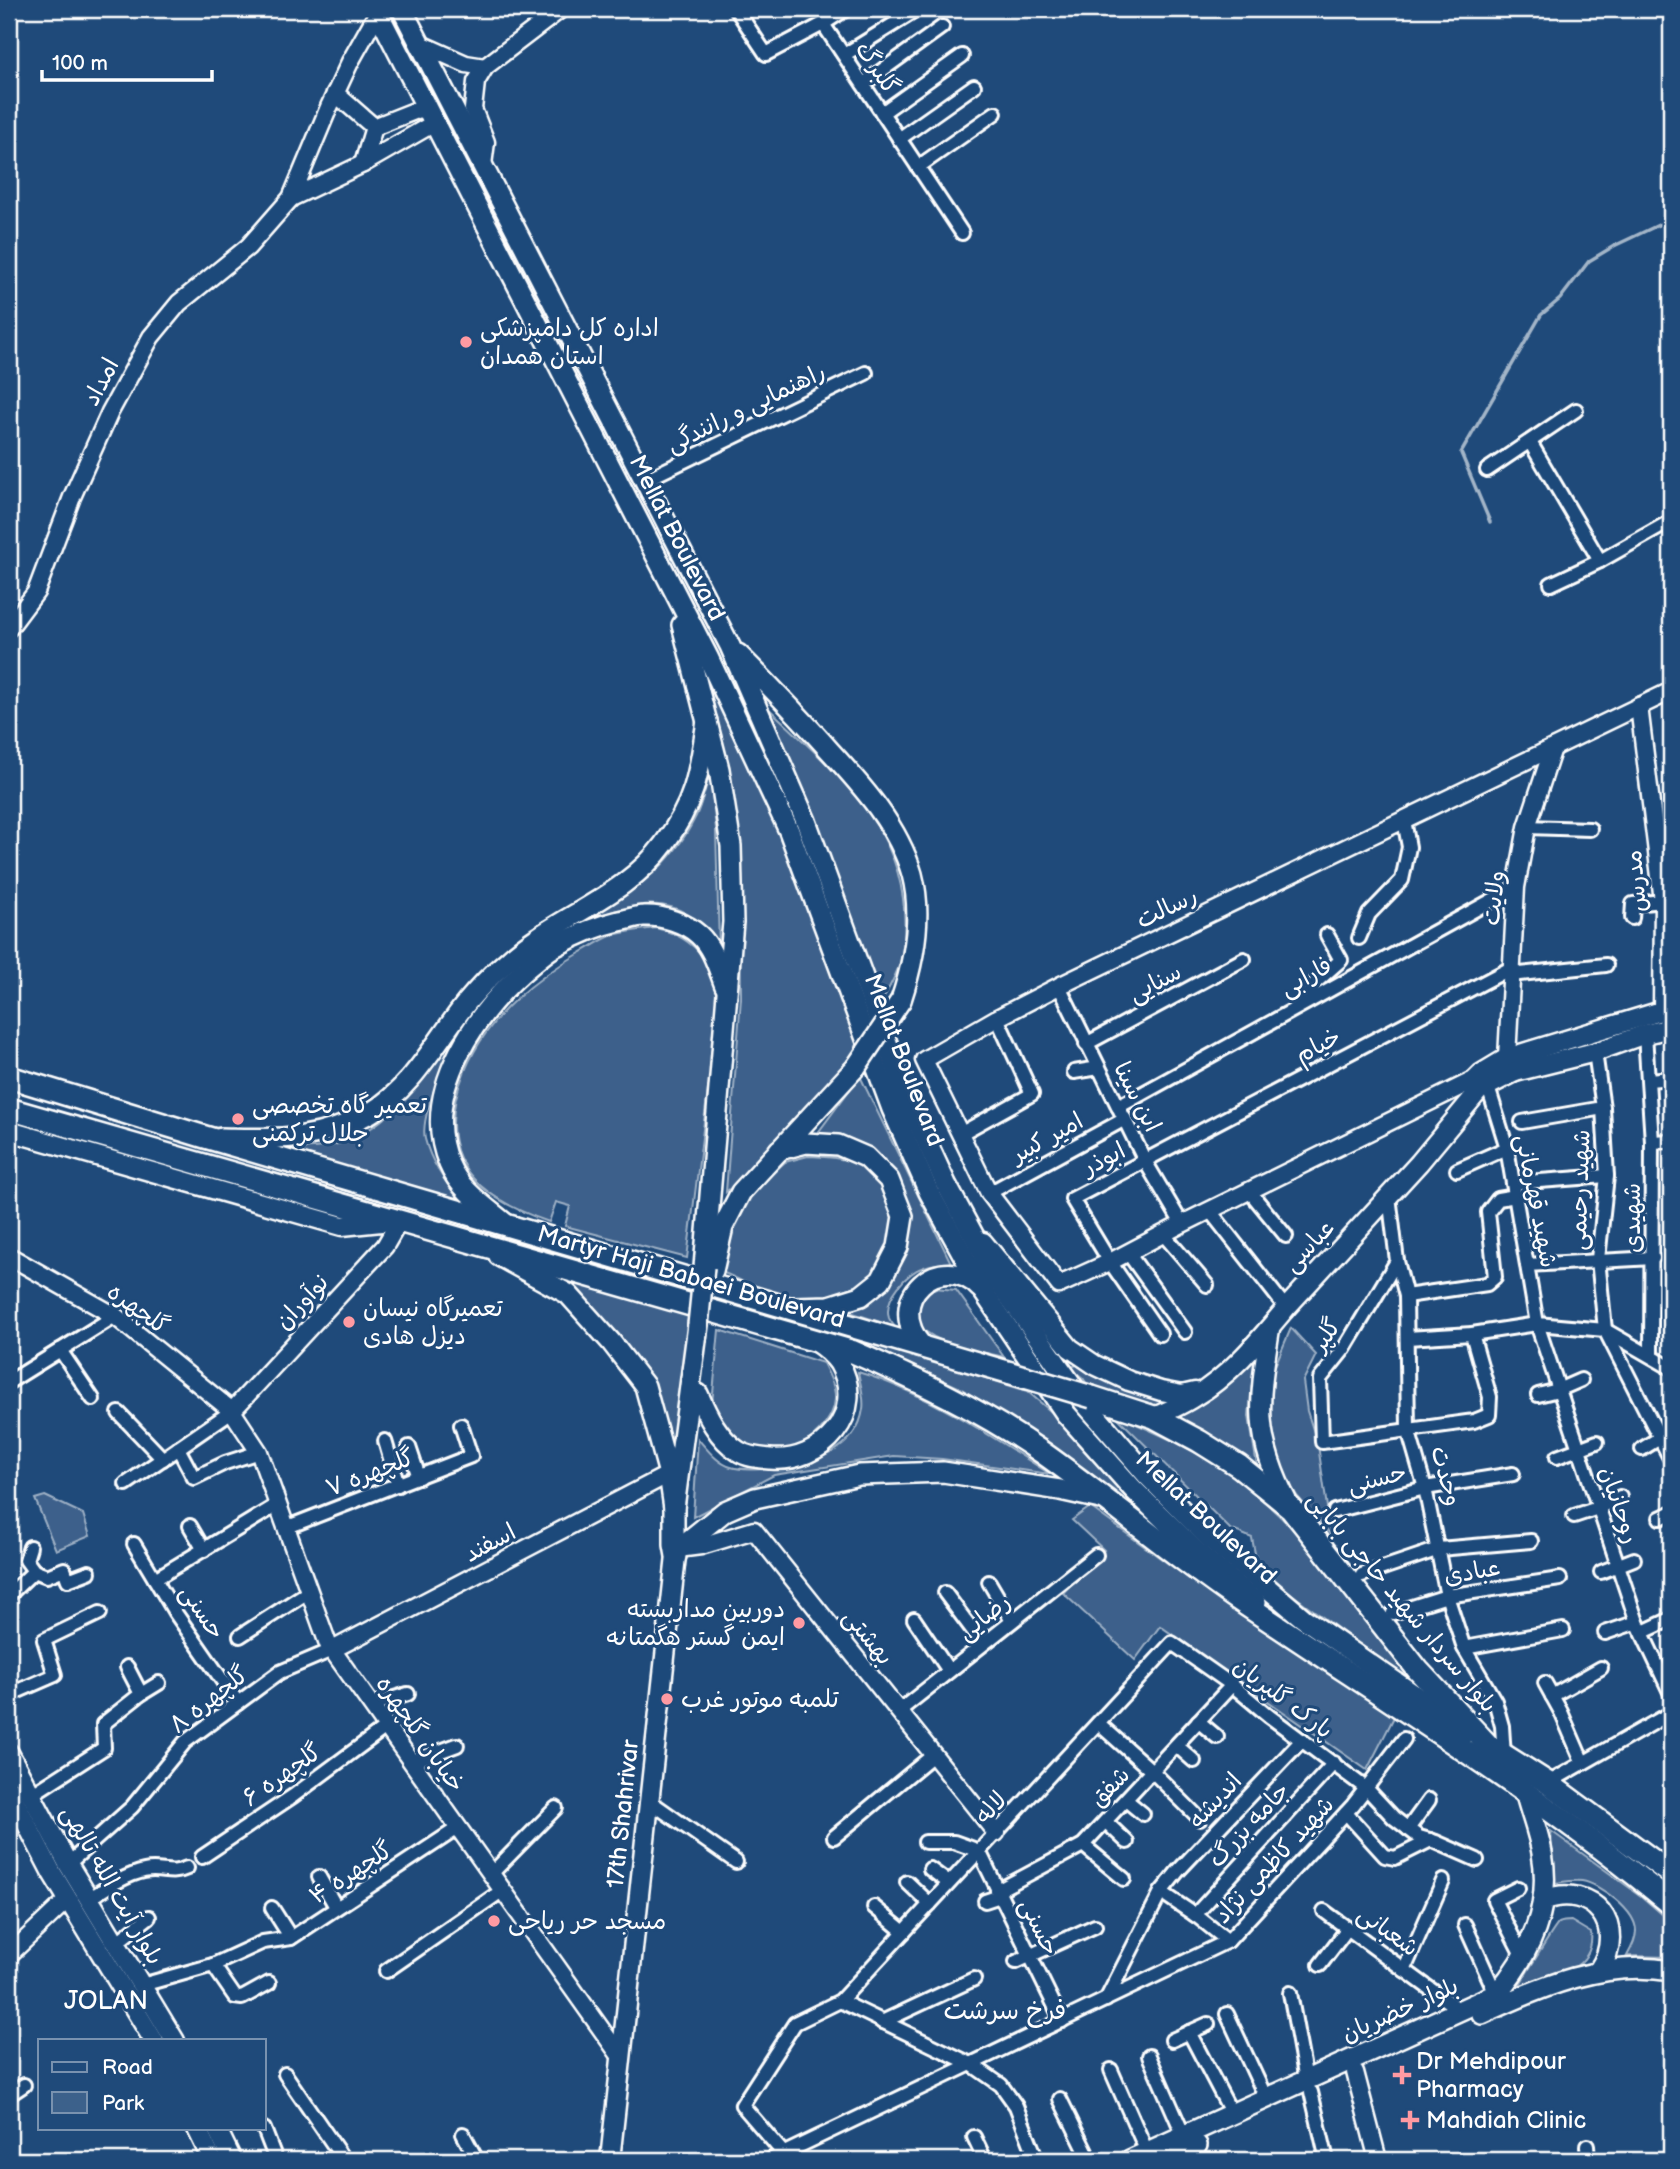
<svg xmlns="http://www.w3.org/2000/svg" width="1680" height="2169" font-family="'Balsamiq Sans','Playpen Sans Arabic',sans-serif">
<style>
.green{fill:#3c618b;stroke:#9eb0c5;stroke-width:2}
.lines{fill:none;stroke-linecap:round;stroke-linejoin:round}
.stream{stroke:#a3b5c8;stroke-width:3.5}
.minor-casing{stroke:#fff;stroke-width:18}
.tertiary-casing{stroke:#fff;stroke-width:21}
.secondary-casing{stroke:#fff;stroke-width:23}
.primary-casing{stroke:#fff;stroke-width:24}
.trunk-casing{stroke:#fff;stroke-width:26}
.minor{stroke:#1f4a7a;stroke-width:12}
.tertiary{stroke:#1f4a7a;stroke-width:16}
.secondary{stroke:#1f4a7a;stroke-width:18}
.primary{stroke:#1f4a7a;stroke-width:19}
.trunk{stroke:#1f4a7a;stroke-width:21}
.primary-bridge-casing{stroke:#fff;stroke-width:24;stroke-linecap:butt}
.trunk-bridge-casing{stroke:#fff;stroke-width:26;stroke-linecap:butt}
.primary-bridge{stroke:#1f4a7a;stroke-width:19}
.trunk-bridge{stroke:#1f4a7a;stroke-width:21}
.poi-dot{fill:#ff9aa2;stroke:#1f4a7a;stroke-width:2.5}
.labels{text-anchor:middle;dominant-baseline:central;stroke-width:6;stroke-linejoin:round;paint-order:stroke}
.street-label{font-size:24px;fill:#fff;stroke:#1f4a7a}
.poi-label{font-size:24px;fill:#fff;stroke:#1f4a7a;text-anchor:start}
.neighbourhood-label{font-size:26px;fill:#fff;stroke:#1f4a7a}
</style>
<rect width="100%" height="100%" fill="#1f4a7a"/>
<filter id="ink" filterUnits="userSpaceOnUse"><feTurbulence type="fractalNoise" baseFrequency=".0143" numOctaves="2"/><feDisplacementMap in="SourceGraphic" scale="14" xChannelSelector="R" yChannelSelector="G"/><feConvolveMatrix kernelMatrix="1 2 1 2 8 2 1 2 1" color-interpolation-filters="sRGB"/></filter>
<g filter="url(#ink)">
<g class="green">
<path d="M689 624 720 686 868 1047 777 1148 726 1192 741 998 739 845Z"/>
<path d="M760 700C837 775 921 835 902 956 899 972 887 990 880 1006Z"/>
<path d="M710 775 716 829 719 947C710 935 702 923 689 915 654 892 609 912 573 925 627 894 667 875 696 816 702 803 705 788 710 775Z"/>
<path d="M656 928C700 939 714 965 718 1009L687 1258 565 1226 570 1206 556 1202 549 1222C517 1211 474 1192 460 1158 437 1105 476 1035 515 1000 535 982 557 966 580 953 591 947 602 939 613 935 627 931 641 930 656 928Z"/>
<path d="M460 1030C450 1053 419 1114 425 1139 431 1163 445 1181 460 1201L285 1150C301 1148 318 1149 334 1145 389 1132 427 1071 460 1030Z"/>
<path d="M860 1076 952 1265C942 1264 934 1263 924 1267 908 1272 883 1298 889 1318 890 1321 893 1324 895 1327L844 1310 887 1285 898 1269 907 1249 910 1227 875 1154 858 1143 839 1136 817 1134Z"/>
<path d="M808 1156C825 1157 845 1157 860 1166 873 1173 882 1186 888 1198 915 1262 847 1312 787 1299 766 1295 742 1280 722 1272L739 1205 785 1162Z"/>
<path d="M448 1235 699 1308 679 1486 649 1393 582 1303Z"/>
<path d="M934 1288 956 1290 1004 1357C976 1350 942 1347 920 1327 916 1306 915 1302 934 1288Z"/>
<path d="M1291 1328 1316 1355 1303 1381 1307 1411 1318 1445 1331 1535 1297 1496 1278 1464 1268 1415 1274 1368Z"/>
<path d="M719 1330 823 1363C828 1373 836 1387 835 1399 834 1422 808 1446 786 1451 776 1453 763 1450 754 1447 735 1442 724 1428 711 1415Z"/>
<path d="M841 1333 1027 1391 1063 1422 1220 1584 1009 1418 958 1387Z"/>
<path d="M1254 1359 1249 1416 1257 1466 1172 1417 1215 1396Z"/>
<path d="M1080 1363C1108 1382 1137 1393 1168 1402L1148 1409 1090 1389 1083 1378 1070 1368Z"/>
<path d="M858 1372C924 1392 992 1436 1050 1474L942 1459 894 1456 774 1475 693 1517 698 1439C707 1449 717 1463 731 1467 744 1471 761 1469 775 1468 811 1465 857 1451 863 1409 865 1398 860 1383 858 1372Z"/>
<path d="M1115 1415C1159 1434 1204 1453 1242 1483 1314 1539 1369 1622 1425 1693L1258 1569 1252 1538 1230 1529Z"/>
<path d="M45 1496 83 1514 90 1536 56 1550 35 1499Z"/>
<path d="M1090 1507 1199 1586 1394 1717 1367 1770 1160 1626 1135 1660 1063 1593 1104 1550 1072 1520Z"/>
<path d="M1551 1831 1641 1896 1671 1922V1957L1627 1956C1631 1949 1636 1939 1636 1931 1636 1911 1600 1884 1582 1881 1573 1880 1563 1882 1554 1883Z"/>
<path d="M1571 1921 1591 1933C1596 1972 1546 1979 1518 1987 1524 1978 1555 1925 1559 1923 1561 1922 1568 1921 1571 1921Z"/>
</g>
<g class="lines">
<path class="stream" d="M1490 522 1461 453 1541 315 1560 299 1589 261 1614 246 1671 219"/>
<g class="minor-casing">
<g id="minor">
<path d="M736 9 766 54 823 24 846 9"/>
<path d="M823 24 962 233"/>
<path d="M844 55 918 9"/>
<path d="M863 84 942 27"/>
<path d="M882 113 962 56"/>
<path d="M899 139 974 86"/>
<path d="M918 167 995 113"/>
<path d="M1530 442 1600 561"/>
<path d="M1487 470 1576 410"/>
<path d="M645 480 866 373"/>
<path d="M1551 584 1600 561 1671 521"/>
<path d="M1527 827 1590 829"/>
<path d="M1632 918 1633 904 1663 901"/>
<path d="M1359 938 1369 914 1402 880 1409 847 1404 820"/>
<path d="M1510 975 1606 965"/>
<path d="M1059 986 1145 1161 1182 1224"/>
<path d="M1302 1002 1316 982 1341 960 1327 935"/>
<path d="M1645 1034 1652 1142 1651 1356"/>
<path d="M1086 1044 1244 959"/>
<path d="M1595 1052 1603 1108 1607 1176 1598 1259 1605 1330 1671 1460"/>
<path d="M1074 1072 1099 1068"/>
<path d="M1649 1080 1671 1078"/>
<path d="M1488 1087 1507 1148 1537 1324 1637 1622 1671 1694"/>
<path d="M1118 1107 1516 887"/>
<path d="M1522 1122 1603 1108"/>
<path d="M960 1134 1032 1094 997 1018"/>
<path d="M1652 1142 1671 1141"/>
<path d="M1457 1170 1507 1148"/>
<path d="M1513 1183 1607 1176"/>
<path d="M1250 1192 1286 1236"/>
<path d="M989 1193 1125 1119"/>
<path d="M1389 1196 1397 1261 1406 1296 1408 1429 1425 1488 1447 1596 1464 1648 1495 1701 1502 1726 1504 1756"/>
<path d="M1210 1211 1286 1308"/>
<path d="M1164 1235 1207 1285"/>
<path d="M1128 1253 1185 1332"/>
<path d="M1397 1261 1344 1349 1320 1379 1322 1442 1474 1421 1489 1415 1490 1397 1472 1334"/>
<path d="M1527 1265 1653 1258"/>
<path d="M1406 1296 1487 1284 1495 1277 1488 1212 1498 1199 1516 1196"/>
<path d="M1160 1334 1110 1262 1072 1199 1511 968"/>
<path d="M1407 1338 1472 1334 1537 1324 1605 1330 1671 1368"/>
<path d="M60 1350 93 1399"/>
<path d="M9 1382 115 1316"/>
<path d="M1538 1395 1558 1390 1581 1380"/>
<path d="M119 1413 163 1459"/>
<path d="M385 1441 398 1485"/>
<path d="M409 1447 419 1477"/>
<path d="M178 1448 194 1478 225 1463 259 1452"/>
<path d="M1642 1449 1671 1431"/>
<path d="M1557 1457 1597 1442"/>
<path d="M126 1484 232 1411"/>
<path d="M1335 1511 1425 1488 1513 1474"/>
<path d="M1574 1516 1598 1508 1620 1497"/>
<path d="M1660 1518 1671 1513"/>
<path d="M190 1526 204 1550"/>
<path d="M285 1528 471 1456 461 1425"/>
<path d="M134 1544 174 1611 238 1703"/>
<path d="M34 1571 47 1576 64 1569 68 1580 89 1572"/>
<path d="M1601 1572 1634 1559"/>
<path d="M1362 1575 1439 1549 1531 1541"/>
<path d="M155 1579 277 1505"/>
<path d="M989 1582 1012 1621"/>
<path d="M945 1593 983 1644"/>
<path d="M9 1595 34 1571 26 1560 30 1547"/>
<path d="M1393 1613 1447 1596 1560 1579"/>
<path d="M914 1619 949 1671"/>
<path d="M1643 1632 1671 1619"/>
<path d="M1605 1633 1637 1622"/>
<path d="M240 1636 308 1592"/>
<path d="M1464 1648 1563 1630"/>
<path d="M1545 1683 1561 1712 1583 1763"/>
<path d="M141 1694 159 1683"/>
<path d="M9 1695 55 1675 44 1640 100 1613"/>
<path d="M1552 1696 1601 1668"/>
<path d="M371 1705 408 1694"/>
<path d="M899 1711 1096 1555"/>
<path d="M1198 1721 1217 1737"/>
<path d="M1098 1723 1153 1772 1200 1819"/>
<path d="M1177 1746 1194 1761"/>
<path d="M411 1762 457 1745"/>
<path d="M1548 1783 1671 1713"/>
<path d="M31 1795 104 1748 103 1724 141 1694 127 1667"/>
<path d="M648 1800 736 1862"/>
<path d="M1126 1800 1143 1814"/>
<path d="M1346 1813 1385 1856 1395 1858 1431 1840"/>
<path d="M1106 1822 1127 1842"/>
<path d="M1408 1829 1429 1800"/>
<path d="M834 1837 933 1755"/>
<path d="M925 1842H954L979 1851 1062 2021"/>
<path d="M1083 1845 1124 1879"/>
<path d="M202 1857 293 1796 386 1727"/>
<path d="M68 1864 132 1807 185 1742 280 1672 332 1650"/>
<path d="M930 1869 949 1883"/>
<path d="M491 1874 556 1808"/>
<path d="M319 1877 336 1907"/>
<path d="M907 1882 930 1904"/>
<path d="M1518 1888 1494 1900 1523 1957"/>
<path d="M997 1891 1083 1845 1232 1685"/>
<path d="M1161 1892 1198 1917 1228 1941"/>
<path d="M89 1899C105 1888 126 1875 144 1871 161 1867 170 1876 187 1868"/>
<path d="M985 1901 1000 1896"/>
<path d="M874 1907 904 1932"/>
<path d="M272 1908 291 1938"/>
<path d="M1324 1911 1459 2010"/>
<path d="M1195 1915 1334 1763"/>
<path d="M1465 1925 1496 1994"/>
<path d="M116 1943 149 1917"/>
<path d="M1016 1962 1095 1926"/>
<path d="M213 1965 235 1997 242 1998 269 1983"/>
<path d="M1320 1965 1348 1928"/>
<path d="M1404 1970 1443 1881"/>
<path d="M386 1971 503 1890"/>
<path d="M142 1985 213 1965 263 1942 291 1938 458 1828"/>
<path d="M1290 1993 1306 2080"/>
<path d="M1106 2000 1161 1892 1178 1871 1302 1740"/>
<path d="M840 2001 971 2064 1001 2085 1016 2106 1037 2160"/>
<path d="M1227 2014 1266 2098"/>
<path d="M882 2022 974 1979"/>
<path d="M1189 2032 1232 2114"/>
<path d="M1172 2040 1208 2024"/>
<path d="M1149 2056 1184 2136"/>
<path d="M1111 2070 1147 2152"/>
<path d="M285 2074 344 2160"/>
<path d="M1311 2092 1327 2160"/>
<path d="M9 2095 24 2085"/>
<path d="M1060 2099 1090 2160"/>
<path d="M264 2129 276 2160"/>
<path d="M463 2134 477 2160"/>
<path d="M974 2137 985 2160"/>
<path d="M1587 2146 1588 2160"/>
<path d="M784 2154 742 2105 795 2023 840 2001 1172 1643 1232 1685 1269 1716 1367 1789 1394 1818 1419 1837 1436 1842 1477 1860"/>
<path d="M770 2160 1228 1941 1353 1805 1404 1739"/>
</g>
</g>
<g class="tertiary-casing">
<g id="tertiary">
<path d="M421 44 466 64 485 67"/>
<path d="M335 93 374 127 363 164"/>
<path d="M374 127 427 106"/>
<path d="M483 165 486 142 473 109 476 82 485 67 561 9"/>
<path d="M291 198 363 164 436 122"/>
<path d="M9 628 36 592 72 497 110 412 151 337 179 303 248 247 291 198 329 107 350 62 378 12"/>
<path d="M1639 706 1663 901 1662 1010"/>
<path d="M1507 1058 1516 887 1527 827 1553 748"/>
<path d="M1476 1079 1182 1224 1110 1262 1059 1285 989 1193 924 1060 997 1018 1059 986 1671 691"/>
<path d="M9 1256 115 1316 232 1411 259 1452 328 1644 621 2057"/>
<path d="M232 1411 385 1246 400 1220"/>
<path d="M678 1549 701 1546 754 1530 996 1833"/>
<path d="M332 1650 669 1474"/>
<path d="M9 1955 68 1899"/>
<path d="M1355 2072 1378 2160"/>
</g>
</g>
<g class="secondary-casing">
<g id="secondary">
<path d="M1514 1056 1518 1059 1515 1072 1484 1088 1477 1084 1476 1079 1482 1073 1507 1058 1671 1008"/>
<path d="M1515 1072 1595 1052 1645 1034 1671 1028"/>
<path d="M9 1131 342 1226 391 1221"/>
<path d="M983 1242 1070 1348 1095 1365 1129 1381 1161 1391 1182 1395 1195 1392"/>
<path d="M1270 1329C1258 1403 1253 1436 1289 1505"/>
<path d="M1154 1417C1168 1411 1182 1405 1194 1397 1230 1376 1260 1339 1286 1308L1419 1163 1482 1087"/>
<path d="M9 1753 68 1864 175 2041"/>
<path d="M9 1790 52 1873 154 2041"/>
<path d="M197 2129 212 2160"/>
<path d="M217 2129 232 2160"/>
<path d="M610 2160 676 1556"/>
</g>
</g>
<g class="primary-casing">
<g id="primary">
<path d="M376 9 708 657 789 831 892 1109 929 1192 983 1291 1066 1414 1133 1489 1196 1551 1256 1602"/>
<path d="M402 9 730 646 806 821 909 1103 946 1184 998 1281 1084 1402 1147 1475 1209 1538 1303 1618 1468 1732"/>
<path d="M682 625 719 769 731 846 733 922 704 1267"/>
<path d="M738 654C769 685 800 717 830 751 863 787 898 826 912 874 923 916 914 961 901 1000"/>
<path d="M221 1138C279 1139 318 1142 370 1113 413 1088 437 1039 467 1002 478 989 491 975 504 964 552 918 624 899 664 844 696 801 699 772 707 721"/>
<path d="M779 1150 806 1143 838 1145 866 1157 889 1180 903 1216 898 1247 881 1280 861 1296 829 1306 794 1307"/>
<path d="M507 1225C486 1207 460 1191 449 1164 418 1092 479 1006 533 963 540 957 547 951 554 947 574 936 597 926 619 921 627 920 636 916 644 916 662 915 686 923 699 935 713 948 718 968 725 986"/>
<path d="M499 1256 568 1294 611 1342 645 1386 669 1474 674 1508"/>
<path d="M713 1271 723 1227 741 1192 856 1067"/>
<path d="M922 1346C882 1299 941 1248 980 1288"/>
<path d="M698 1394C707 1415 718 1438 738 1451 747 1457 759 1458 770 1459 822 1464 868 1413 839 1363 833 1354 824 1347 815 1341"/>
<path d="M678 1549 725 1511 755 1498 859 1475 943 1472 1060 1490 1105 1500"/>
<path d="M676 1556 674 1545V1508L698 1325"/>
<path d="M1544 1900C1593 1882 1628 1926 1599 1970"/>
<path d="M1482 2014C1540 1987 1606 1959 1671 1971"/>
<path d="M1130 2160 1496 1994C1530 1955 1552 1906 1542 1853 1539 1834 1531 1814 1526 1795"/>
<path d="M1163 2160 1197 2145"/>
</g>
</g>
<g class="trunk-casing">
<g id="trunk">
<path d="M9 1077 205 1137 1011 1373"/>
<path d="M9 1109 851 1351C918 1380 983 1411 1043 1453 1108 1499 1168 1551 1233 1596 1380 1696 1535 1790 1671 1904"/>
<path d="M1092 1397 1154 1417 1199 1441 1239 1466 1291 1508 1418 1670 1488 1745 1548 1783 1671 1874"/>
</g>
</g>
<use href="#minor" class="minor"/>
<use href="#tertiary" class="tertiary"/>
<use href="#secondary" class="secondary"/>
<use href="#primary" class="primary"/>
<use href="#trunk" class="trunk"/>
<g class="primary-bridge-casing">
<g id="primary-bridge">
<path d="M856 1067 901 1000"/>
<path d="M698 1325 704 1267"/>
</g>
</g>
<g class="trunk-bridge-casing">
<path id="trunk-bridge" d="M1011 1373 1092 1397"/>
</g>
<use href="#primary-bridge" class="primary-bridge"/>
<use href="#trunk-bridge" class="trunk-bridge"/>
</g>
</g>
<g class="poi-dot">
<circle cx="466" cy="342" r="7"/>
<circle cx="238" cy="1119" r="7"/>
<circle cx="349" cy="1322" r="7"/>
<circle cx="799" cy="1623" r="7"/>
<circle cx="667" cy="1699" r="7"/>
<circle cx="494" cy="1921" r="7"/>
<path d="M1398.5 2064.5h7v7h7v7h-7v7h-7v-7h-7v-7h7z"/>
<path d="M1406.5 2109.5h7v7h7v7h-7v7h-7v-7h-7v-7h7z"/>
</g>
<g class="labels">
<g class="street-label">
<text transform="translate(877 68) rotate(56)">گلبرگ</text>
<text transform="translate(101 382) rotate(-62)">امداد</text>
<text transform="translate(746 408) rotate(-26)">راهنمایی و رانندگی</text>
<text transform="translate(677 538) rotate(63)">Mellat Boulevard</text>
<text transform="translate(1636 881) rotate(-95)">مدرس</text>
<text transform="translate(1494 898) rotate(-84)">ولایت</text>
<text transform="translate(1167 908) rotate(-26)">رسالت</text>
<text transform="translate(1306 977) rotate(-29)">فارابی</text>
<text transform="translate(1155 983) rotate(-28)">سنایی</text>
<text transform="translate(1318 1046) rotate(-28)">خیام</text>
<text transform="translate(904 1060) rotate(69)">Mellat Boulevard</text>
<text transform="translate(1137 1097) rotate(63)">ابن سینا</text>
<text transform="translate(1047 1138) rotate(-29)">امیر کبیر</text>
<text transform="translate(1104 1159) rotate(-27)">ابوذر</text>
<text transform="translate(1580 1190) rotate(-88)">شهید رحیمی</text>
<text transform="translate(1536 1201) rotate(79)">شهید قهرمانی</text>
<text transform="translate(1632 1218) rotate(-90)">شهیدی</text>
<text transform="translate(1309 1246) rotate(-47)">عباسی</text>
<text transform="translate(691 1277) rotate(16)">Martyr Haji Babaei Boulevard</text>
<text transform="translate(302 1302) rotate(-47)">نوآوران</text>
<text transform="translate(138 1309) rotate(36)">گلچهره</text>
<text transform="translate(1326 1335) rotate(-55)">گلپر</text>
<text transform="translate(370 1473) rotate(-21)">گلچهره ۷</text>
<text transform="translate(1446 1476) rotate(75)">وحدت</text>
<text transform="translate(1377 1479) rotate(-14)">حسنی</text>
<text transform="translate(1619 1505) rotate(71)">روحانیان</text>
<text transform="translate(1206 1518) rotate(43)">Mellat Boulevard</text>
<text transform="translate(490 1543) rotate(-28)">اسفند</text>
<text transform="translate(1472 1572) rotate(-10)">عبادی</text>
<text transform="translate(1402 1602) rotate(50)">بلوار سردار شهید حاجی بابایی</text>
<text transform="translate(202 1612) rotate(56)">حسنی</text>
<text transform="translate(984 1617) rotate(-38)">رضایی</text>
<text transform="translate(868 1637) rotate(51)">بهشتی</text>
<text transform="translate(1283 1698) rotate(37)">پارک گلپریان</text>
<text transform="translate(209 1700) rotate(-38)">گلچهره ۸</text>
<text transform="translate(420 1734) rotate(55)">خیابان گلچهره</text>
<text transform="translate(282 1775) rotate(-35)">گلچهره ۶</text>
<text transform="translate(1110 1787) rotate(-46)">شفق</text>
<text transform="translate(1215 1801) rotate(-47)">اندیشه</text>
<text transform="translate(991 1808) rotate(-47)">لاله</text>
<text transform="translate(623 1814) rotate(-84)">17th Shahrivar</text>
<text transform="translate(1249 1825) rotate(-47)">جامه بزرگ</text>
<text transform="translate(1274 1860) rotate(-47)">شهید کاظمی نژاد</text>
<text transform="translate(351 1873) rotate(-33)">گلچهره ۴</text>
<text transform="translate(112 1885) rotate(60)">بلوار آیت الله تالهی</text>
<text transform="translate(1039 1927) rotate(64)">حسنی</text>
<text transform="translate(1388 1931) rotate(36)">شعبانی</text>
<text transform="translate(1400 2010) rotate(-24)">بلوار خضریان</text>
</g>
<g class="poi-label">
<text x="480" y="328">اداره کل دامپزشکی<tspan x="480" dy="28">استان همدان</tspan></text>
<text x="252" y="1105">تعمیر گاه تخصصی<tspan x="252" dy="28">جلال ترکمنی</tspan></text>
<text x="363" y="1308">تعمیرگاه نیسان<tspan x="363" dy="28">دیزل هادی</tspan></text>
<text x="785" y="1609" text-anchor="end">دوربین مداربسته<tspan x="785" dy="28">ایمن گستر هگمتانه</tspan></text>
<text x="681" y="1699">تلمبه موتور غرب</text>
<text x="508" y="1921">مسجد حر ریاحی</text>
<text x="1416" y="2061">Dr Mehdipour<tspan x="1416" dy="28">Pharmacy</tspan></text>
<text x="1426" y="2120">Mahdiah Clinic</text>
</g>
<g class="neighbourhood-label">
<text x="106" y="2001">JOLAN</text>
<text x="1005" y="2011">فرخ سرشت</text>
</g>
</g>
<rect width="1680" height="2169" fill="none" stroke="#1f4a7a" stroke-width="35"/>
<rect x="18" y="18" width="1645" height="2134" fill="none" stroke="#fff" stroke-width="2.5" filter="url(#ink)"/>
<rect x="38" y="2039" width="228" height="91" fill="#1f4a7a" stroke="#7992af" stroke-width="2"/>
<rect x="52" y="2062" width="35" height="10" fill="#1f4a7a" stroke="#7992af" stroke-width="2"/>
<text x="102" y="2074" font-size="21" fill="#ffffff">Road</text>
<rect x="52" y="2092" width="35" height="21" fill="#3c618b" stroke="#7992af" stroke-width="2"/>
<text x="102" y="2110" font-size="21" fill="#ffffff">Park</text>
<path d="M42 70v10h170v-10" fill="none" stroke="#ffffff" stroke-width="3.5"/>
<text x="52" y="70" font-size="21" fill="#ffffff" stroke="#1f4a7a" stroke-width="5" paint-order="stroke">100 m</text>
</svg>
